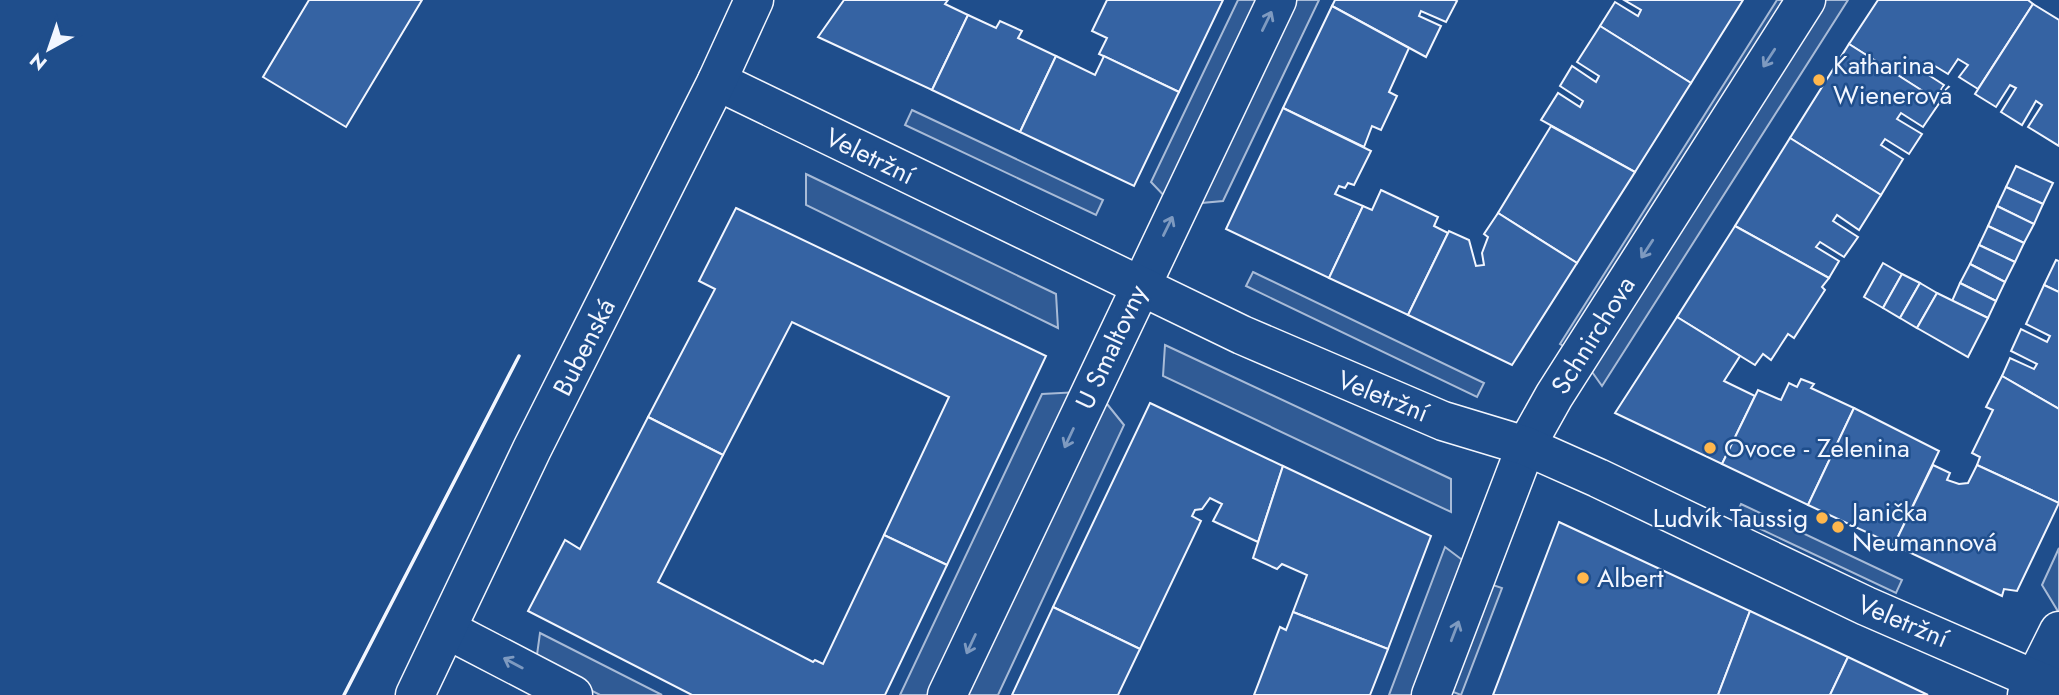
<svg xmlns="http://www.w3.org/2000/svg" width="2059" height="695" font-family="Jost,sans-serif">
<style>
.parking{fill:#305b95;stroke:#a8bbd7;stroke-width:2}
.building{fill:#3563a3;stroke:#f2f6ff;stroke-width:2}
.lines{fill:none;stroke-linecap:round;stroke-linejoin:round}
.minor-casing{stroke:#f2f6ff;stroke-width:41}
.secondary-casing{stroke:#f2f6ff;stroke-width:41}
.minor{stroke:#1f4e8c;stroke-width:38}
.secondary{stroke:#1f4e8c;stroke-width:38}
.wall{stroke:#f2f6ff;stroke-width:3.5}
.oneway{stroke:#7e9ac0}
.poi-dot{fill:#ffb74d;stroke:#1f4e8c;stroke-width:2.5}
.labels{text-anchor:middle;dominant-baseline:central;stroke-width:5;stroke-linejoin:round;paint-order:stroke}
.poi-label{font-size:26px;fill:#f2f6ff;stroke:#1f4e8c;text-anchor:start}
.street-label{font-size:26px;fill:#f2f6ff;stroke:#1f4e8c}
</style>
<rect width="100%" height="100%" fill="#1f4e8c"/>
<g class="parking">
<path d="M1238 0H1267L1170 202 1151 182Z"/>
<path d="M1287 0H1319L1223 201 1190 204Z"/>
<path d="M1777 0H1793L1571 351 1560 344Z"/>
<path d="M1816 0H1848L1602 386 1585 362Z"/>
<path d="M912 110 1103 200 1096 215 905 125Z"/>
<path d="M806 174 1056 294 1058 328 806 205Z"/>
<path d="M1253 272 1484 383 1477 397 1246 286Z"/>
<path d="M1165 345 1451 479V512L1163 376Z"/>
<path d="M1079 392 934 695H900L1042 394Z"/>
<path d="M1103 399 1124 425 998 695H964Z"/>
<path d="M1741 504 1902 580 1896 593 1735 517Z"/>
<path d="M1445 547 1465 562 1415 695H1389Z"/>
<path d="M2059 548V613L2042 585Z"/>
<path d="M1487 583 1502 588 1461 695 1448 690Z"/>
<path d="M540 633 662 695H600L536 662Z"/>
</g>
<g class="building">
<path d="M309 0H422L346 127 263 77Z"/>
<path d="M844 0H948L945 4 968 15 932 90 818 37Z"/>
<path d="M1107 0H1223L1179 92 1099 54 1107 38 1092 31Z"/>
<path d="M1335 0H1455L1457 1 1446 22 1421 11 1419 16 1441 26 1426 57 1332 6Z"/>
<path d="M1624 0H1743L1691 83 1600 26 1615 2 1638 16 1641 10Z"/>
<path d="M1878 0H2028L2033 4 1978 89 1959 77 1968 65 1958 59 1948 74 1930 63 1924 72 1944 85 1935 99 1849 44Z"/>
<path d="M2033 4 2059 20V146L2028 127 2042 105 2036 101 2022 125 2001 112 2016 88 2010 85 1996 107 1975 94Z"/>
<path d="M1332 6 1409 48 1389 92 1397 96 1381 130 1372 126 1364 147 1283 108Z"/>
<path d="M968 15 996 28 1000 21 1022 31 1018 38 1056 56 1020 132 932 90Z"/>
<path d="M1600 26 1691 83 1635 172 1541 120 1558 93 1580 107 1583 101 1560 86 1572 66 1596 82 1599 76 1577 62Z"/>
<path d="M1849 44 1940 102 1923 127 1901 113 1897 119 1922 134 1909 154 1885 139 1881 145 1903 159 1881 195 1790 138Z"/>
<path d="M1056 56 1095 75 1104 56 1179 92 1134 186 1020 132Z"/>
<path d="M1283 108 1371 151 1354 185 1348 183 1345 188 1339 186 1335 194 1363 206 1329 278 1226 229Z"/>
<path d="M1551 126 1635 172 1577 263 1498 213Z"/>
<path d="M1790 138 1881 195 1859 230 1837 215 1833 221 1858 237 1844 257 1820 242 1816 247 1839 261 1829 278 1735 226Z"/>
<path d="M2016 166 2053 183 2043 204 2006 187Z"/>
<path d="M2006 187 2043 204 2034 224 1997 206Z"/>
<path d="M1381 190 1438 217 1434 226 1448 233 1408 315 1329 278 1363 206 1372 210Z"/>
<path d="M1997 206 2034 224 2024 243 1988 226Z"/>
<path d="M736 208 1046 356 947 565 884 535 949 397 792 322 723 455 648 417 715 289 699 281Z"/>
<path d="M1498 213 1577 263 1512 365 1408 315 1449 231 1469 240 1476 266 1484 265 1482 253 1488 237 1484 234Z"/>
<path d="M1735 226 1829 278 1822 287 1825 290 1794 338 1788 334 1771 360 1763 354 1755 365 1677 317Z"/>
<path d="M1988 226 2024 243 2015 262 1979 245Z"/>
<path d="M1979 245 2015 262 2005 282 1970 264Z"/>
<path d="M2056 260 2059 261V292L2044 285Z"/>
<path d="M1883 263 1902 274 1883 308 1864 297Z"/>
<path d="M1970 264 2005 282 1996 301 1960 283Z"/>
<path d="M1902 274 1920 283 1900 318 1883 308Z"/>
<path d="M1920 283 1937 293 1917 328 1900 318Z"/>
<path d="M1960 283 1996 301 1988 318 1952 301Z"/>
<path d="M2044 285 2059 292V409L2002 376 2010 358 2034 369 2037 364 2011 351 2021 329 2047 342 2050 336 2026 324Z"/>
<path d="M1937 293 1988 318 1968 357 1917 328Z"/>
<path d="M1677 317 1740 356 1724 381 1755 396 1722 464 1615 413Z"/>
<path d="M2002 376 2059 409V503L1977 465 1980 457 1972 453 1993 410 1986 407Z"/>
<path d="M1801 379 1814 384 1811 388 1854 408 1808 505 1722 464 1758 390 1781 400 1789 383 1797 387Z"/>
<path d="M1150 403 1283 466 1258 542 1213 521 1222 504 1210 498 1202 509 1195 510 1192 516 1201 521 1140 649 1053 607Z"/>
<path d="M1854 408 1939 451 1894 545 1808 505Z"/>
<path d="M648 417 723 455 658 582 813 662 815 660 823 664 884 535 947 565 885 695H692L528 611 565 540 580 549Z"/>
<path d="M1933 465 1950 473 1947 480 1959 484 1968 483 1977 465 2059 503 2017 591 2004 589 2002 596 1894 545Z"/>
<path d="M1283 466 1431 536 1388 649 1293 612 1307 575 1282 564 1277 569 1253 558Z"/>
<path d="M1559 522 1750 611 1718 695H1493Z"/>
<path d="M1053 607 1140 649 1118 695H1012Z"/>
<path d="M1750 611 1848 657 1830 695H1718Z"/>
<path d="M1293 612 1388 649 1370 695H1254L1280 627 1286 630Z"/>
<path d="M1848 657 1928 695H1830Z"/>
</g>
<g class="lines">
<g class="minor-casing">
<g id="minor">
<path d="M448 630 573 695"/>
<path d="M947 695 1277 0"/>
<path d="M1431 695 1526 446 1554 396 1806 0"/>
<path d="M2027 695 2059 631"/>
</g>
</g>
<g class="secondary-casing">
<g id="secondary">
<path d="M717 81 1242 335 1443 421 1526 446 1598 478 1866 606 2059 690"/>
<path d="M415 695 532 449 717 81 754 0"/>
</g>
</g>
<use href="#minor" class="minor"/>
<use href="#secondary" class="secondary"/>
<path class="wall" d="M344 695 519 356"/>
</g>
<defs><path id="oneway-shaft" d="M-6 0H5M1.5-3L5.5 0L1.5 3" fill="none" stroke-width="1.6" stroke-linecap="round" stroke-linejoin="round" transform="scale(1.75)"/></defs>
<g class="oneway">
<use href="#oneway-shaft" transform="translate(1267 21) rotate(-64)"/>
<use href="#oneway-shaft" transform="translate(1769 58) rotate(123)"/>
<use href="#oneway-shaft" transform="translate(1168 226) rotate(-64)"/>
<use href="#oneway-shaft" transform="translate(1647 249) rotate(123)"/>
<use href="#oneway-shaft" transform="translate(1069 438) rotate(115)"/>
<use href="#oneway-shaft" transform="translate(1455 631) rotate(-69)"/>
<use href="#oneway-shaft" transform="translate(971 644) rotate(115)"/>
<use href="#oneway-shaft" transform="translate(513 663) rotate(-152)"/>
</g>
<g class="poi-dot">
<circle cx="1819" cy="80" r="7"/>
<circle cx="1710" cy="448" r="7"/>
<circle cx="1822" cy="518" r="7"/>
<circle cx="1838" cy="527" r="7"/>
<circle cx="1583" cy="578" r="7"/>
</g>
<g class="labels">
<g class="poi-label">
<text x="1833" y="65">Katharina<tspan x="1833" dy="30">Wienerová</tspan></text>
<text x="1724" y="448">Ovoce - Zelenina</text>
<text x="1852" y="512">Janička<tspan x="1852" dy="30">Neumannová</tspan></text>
<text x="1808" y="518" text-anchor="end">Ludvík Taussig</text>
<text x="1597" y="578">Albert</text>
</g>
<g class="street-label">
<text transform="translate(870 156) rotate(26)">Veletržní</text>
<text transform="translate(1593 335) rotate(-58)">Schnirchova</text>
<text transform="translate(584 347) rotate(-63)">Bubenská</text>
<text transform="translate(1111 347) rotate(-65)">U Smaltovny</text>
<text transform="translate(1383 396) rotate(22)">Veletržní</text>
<text transform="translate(1903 621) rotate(23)">Veletržní</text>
</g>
</g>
<g transform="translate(49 49) rotate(220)" stroke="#1f4e8c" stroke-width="5" paint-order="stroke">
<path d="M0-5L12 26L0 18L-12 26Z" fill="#f2f6ff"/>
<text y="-10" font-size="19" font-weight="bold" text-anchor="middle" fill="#f2f6ff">N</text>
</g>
</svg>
